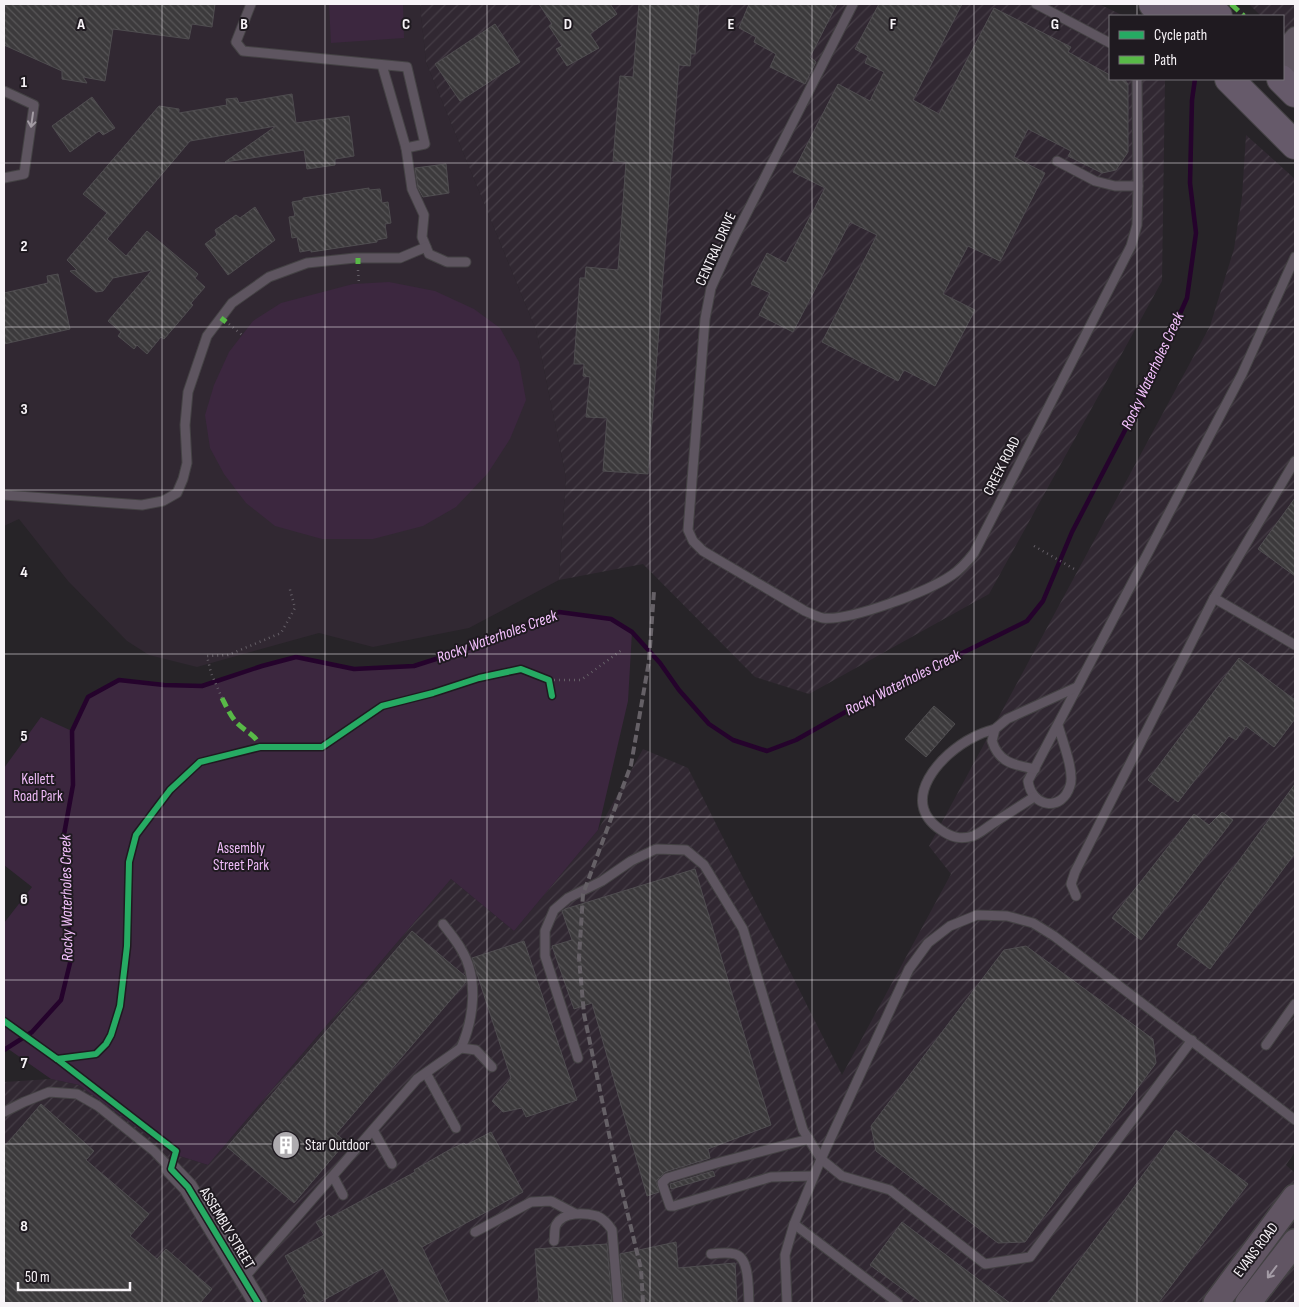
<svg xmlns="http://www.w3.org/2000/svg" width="1299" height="1307" font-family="'Sofia Sans Condensed',sans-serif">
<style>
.built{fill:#312832}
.industrial{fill:url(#industrial-furrows)}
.park{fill:#3c273f}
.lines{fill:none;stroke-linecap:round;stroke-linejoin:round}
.stream{stroke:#25032c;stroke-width:4.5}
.building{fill:url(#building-back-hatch);stroke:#4f4d50}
.service-casing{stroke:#444244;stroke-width:11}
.minor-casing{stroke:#444244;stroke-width:20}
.secondary-casing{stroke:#444244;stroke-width:28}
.trunk-casing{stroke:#444244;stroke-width:30}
.path{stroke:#645e66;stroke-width:2.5;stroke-dasharray:1 4;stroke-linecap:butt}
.service{stroke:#5e5560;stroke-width:9}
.minor{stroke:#5e5560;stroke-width:18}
.secondary{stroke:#615563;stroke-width:25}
.trunk{stroke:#665a6a;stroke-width:28}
.rail{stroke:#656066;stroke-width:4;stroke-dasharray:8 4;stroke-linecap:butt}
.quiet{stroke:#58b947;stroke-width:5;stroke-dasharray:10 5;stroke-linecap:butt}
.cycleway-casing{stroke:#1f1a20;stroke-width:9}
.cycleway{stroke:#26ab63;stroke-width:6}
.oneway{stroke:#a39ca4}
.oneway2{stroke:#a49ca6}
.grid{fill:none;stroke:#f7f3f7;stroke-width:1;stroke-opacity:0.55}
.labels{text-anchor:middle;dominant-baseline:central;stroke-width:4;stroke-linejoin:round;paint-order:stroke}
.street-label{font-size:15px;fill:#f7f3f7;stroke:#1f1a20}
.park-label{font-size:15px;fill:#eebbf7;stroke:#1f1a20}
.poi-label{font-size:15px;fill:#f7f3f7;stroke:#1f1a20;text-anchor:start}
.water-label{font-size:16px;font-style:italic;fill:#f5c2fe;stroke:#1f1a20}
.grid-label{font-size:16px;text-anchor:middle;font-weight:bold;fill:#f7f3f7;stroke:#1f1a20;stroke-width:4;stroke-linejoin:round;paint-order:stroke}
</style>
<defs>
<pattern id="industrial-furrows" width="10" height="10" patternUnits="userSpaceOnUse" patternTransform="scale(1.25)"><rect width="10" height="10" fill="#312832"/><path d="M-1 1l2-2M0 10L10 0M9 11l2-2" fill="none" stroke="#453d46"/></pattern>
<pattern id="building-back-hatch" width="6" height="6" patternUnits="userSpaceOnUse" patternTransform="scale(1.25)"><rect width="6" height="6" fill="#3c3a3c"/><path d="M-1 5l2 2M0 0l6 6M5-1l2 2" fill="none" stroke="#595759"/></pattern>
</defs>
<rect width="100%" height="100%" fill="#272428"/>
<path class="built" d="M4 4H420L426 62 536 330 566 477 559 580 469 628 373 647 319 633 197 667 149 655 127 641 68 581 19 519 4 526Z"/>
<g class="industrial">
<path d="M420 4H1099L1124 16H1110V79H1165L1162 281 989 594 809 694 755 677 643 564 559 580 566 477 536 330 426 62Z"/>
<path d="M1249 4H1295V51L1283 38V16H1261Z"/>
<path d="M1246 135 1295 179V1152L1286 1165 1295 1173V1303H4V1082L51 1079 79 1085 173 1154 208 1165 451 879 514 931 598 830 643 749 688 768 842 1075 951 874 929 846 1210 326 1234 249 1242 197Z"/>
</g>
<g class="park">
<path d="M329 4H403L404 38 331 43Z"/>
<path d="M389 282 435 291 474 309 500 328 519 362 526 400 510 439 488 473 456 507 423 526 373 539H322L275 526 246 503 224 474 210 448 205 415 214 385 229 352 253 321 281 303 353 284Z"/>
<path d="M559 612 611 619 632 632 628 701 598 830 514 931 451 879 208 1165 173 1154 79 1085 51 1079 4 1046V923L32 887 4 865V768L41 717 72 731 88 697 119 680 164 685 202 686 262 666 296 657 354 669 414 666 464 650Z"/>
</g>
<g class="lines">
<path class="stream" d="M4 1050 32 1032 61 1000 71 959 63 840 73 785 72 731 88 697 119 680 164 685 202 686 262 666 296 657 354 669 414 666 464 650 559 612 611 619 632 632 660 663 679 690 709 724 733 740 767 751 796 740 863 702 1027 621 1043 601 1072 532 1146 390 1187 298 1196 233 1190 183 1192 100 1195 79"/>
</g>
<g class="building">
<path d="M4 4H215L212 27 192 24 189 39 113 29 105 81 83 77 87 83 62 79V71L4 45Z"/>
<path d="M539 4H610L617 14 590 34 599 48 567 66 556 49 562 46 549 26 552 24Z"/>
<path d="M639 4H699L695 54H691L690 66 679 65 648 474 603 471 607 418 586 417 590 377 583 376 584 364H574L580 278H585L586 267 618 270 626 162 613 161 620 76 633 77Z"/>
<path d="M749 4H837L810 57 816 62 805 84 770 67 776 54 754 42 756 37 739 28Z"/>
<path d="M879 4H962L913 100 939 114 994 8 1071 47 1068 52 1110 75V79H1124L1128 84V152L1116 170 1102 173 1068 156 1071 151 1028 129 1014 157 1045 173 1000 261 968 246 943 294 975 310 935 386 904 370 898 381 822 342 877 235 850 222 793 332 759 315 770 293 751 284 767 253 786 263 825 188 793 172 838 84 870 101 884 72 865 63 868 56 855 49Z"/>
<path d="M495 24 520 62 460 101 435 64Z"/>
<path d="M292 94 296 123 349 116 354 156 335 159V165L307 169 304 150 225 162 276 126 190 141 107 239 126 256 147 231 198 274 195 278 205 287 191 303 193 305 177 324 164 339 161 337 147 354 137 345 134 349 118 336 121 332 108 321 152 270 113 278 103 291 96 292 70 271 77 270 67 260 107 213 83 194 159 106 179 109V113L227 105 226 99 237 98 239 103Z"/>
<path d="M92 97 115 128 103 135 99 131 70 152 52 126Z"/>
<path d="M446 164 449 193 423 197 418 188 415 168Z"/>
<path d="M369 188V190L380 189 382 203 388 202 391 223 385 224 387 238 377 240V242L311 252V250L300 252 297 237 292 238 289 217 295 216 292 202 303 200V198Z"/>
<path d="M255 207 275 240 228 275 205 244 217 235 215 230 236 215 240 218Z"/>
<path d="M58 274 70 329 4 344V293L48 283 47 276Z"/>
<path d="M1295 498V576L1258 549Z"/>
<path d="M1239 658 1295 700V719L1274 747 1246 726 1236 740 1229 736 1178 802 1148 780Z"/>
<path d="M934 706 955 724 926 757 905 739Z"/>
<path d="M1295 784V853L1210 969 1177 945Z"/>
<path d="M1222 812 1233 820 1141 940 1112 918 1194 814 1209 825Z"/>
<path d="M695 869 771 1125 708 1149 710 1158 665 1172 656 1181 659 1192 647 1196 592 1003 574 1009 552 946 572 940 562 911 565 909Z"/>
<path d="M412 931 465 976 466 982 336 1134 346 1142 294 1203 227 1147Z"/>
<path d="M524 941 577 1100 526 1117 522 1108 503 1112 492 1101 511 1078 472 958Z"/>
<path d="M1026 946 1153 1039 1156 1063 1025 1242 998 1243 876 1151 871 1126 1004 950Z"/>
<path d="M41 1104 94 1151 86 1160 149 1214 130 1236 157 1259 166 1249 212 1289 200 1303H4V1147Z"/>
<path d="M1176 1130 1248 1184 1158 1303H1048Z"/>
<path d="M491 1132 523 1192 422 1247 449 1303H400L383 1268 318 1303H308L303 1295 306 1294 285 1256 324 1235 316 1222 329 1215 331 1217 415 1172 414 1170 449 1150 464 1143 466 1145Z"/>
<path d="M713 1171 715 1176 671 1189 670 1184Z"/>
<path d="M902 1222 1010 1303H922L870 1265Z"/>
<path d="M676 1242 678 1268 735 1263 737 1303H624L620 1254Z"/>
<path d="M607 1244 612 1303H539L535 1249Z"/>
</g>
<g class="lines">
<g class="service-casing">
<g id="service">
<path d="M251 4 236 42 243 51 407 67 425 144 406 148 382 65"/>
<path d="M853 4 730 246 711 288 705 319 688 530 693 541 703 551 805 611C810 613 817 617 823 618 851 621 929 591 952 575 961 569 967 562 974 553L1131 246 1137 225 1138 186 1137 79"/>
<path d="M1036 4 1110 43"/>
<path d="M4 91 34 105 24 174 4 178"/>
<path d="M406 148 412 189 424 215 422 237 429 254 447 262H466"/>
<path d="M1057 161 1095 181 1115 186H1138"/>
<path d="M1295 461 1214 598 1295 645"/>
<path d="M4 495 142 505 163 501 177 493 183 479 187 463 185 425 188 392 207 336 232 303 269 277 307 263 355 258H400L426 247"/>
<path d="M1058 725C1062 740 1075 772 1070 786 1062 812 1032 808 1028 781L1242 374 1295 257"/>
<path d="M995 729C988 731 981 733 974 737 941 753 897 801 941 830 951 837 960 840 973 836 979 834 986 828 992 824 1006 815 1020 806 1034 797"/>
<path d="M1035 769C1014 765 999 763 992 741L995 729 1007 719 1077 687"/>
<path d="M1076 896 1071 884 1075 872 1214 598"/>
<path d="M443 924C449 932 456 940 461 949 479 978 474 1018 461 1048"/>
<path d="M1266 1045 1295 1004"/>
<path d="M578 1058 545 956V931L554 910 568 898 602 881 631 861 656 849 686 850 704 865 743 929 803 1130 821 1159 842 1176 890 1190 985 1264 1030 1257 1192 1040"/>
<path d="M426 1073 456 1128"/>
<path d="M4 1112 24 1102 49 1092 77 1094 98 1106 154 1151 171 1169"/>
<path d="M373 1130 392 1164"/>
<path d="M809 1139 717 1163 667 1178 662 1183 670 1206H674L771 1177 813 1176"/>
<path d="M333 1176 343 1195"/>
<path d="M794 1224 898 1303"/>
<path d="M475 1232 531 1202 551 1201 574 1213"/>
<path d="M554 1241C555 1236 554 1229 556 1225 563 1211 585 1213 597 1216 604 1219 608 1224 612 1230L618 1303"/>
<path d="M711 1254C719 1253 727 1252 735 1254 750 1258 748 1289 749 1303"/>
<path d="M243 1279 417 1079 461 1048 476 1050 492 1067"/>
<path d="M787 1303 785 1255 794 1224 821 1159 909 969 928 943 950 926 977 915 1007 916 1033 923 1054 936 1295 1120"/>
</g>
</g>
<g class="minor-casing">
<g id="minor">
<path d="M1286 84C1285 66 1282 49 1295 36"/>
<path d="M171 1169 188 1187 258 1303"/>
</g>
</g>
<g class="secondary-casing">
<g id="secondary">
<path d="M1216 1303 1295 1197"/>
<path d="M1248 1303 1295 1242"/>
</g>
</g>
<g class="trunk-casing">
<g id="trunk">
<path d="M1153 4 1167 16"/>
<path d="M1178 4 1192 16"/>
<path d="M1205 4 1218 16"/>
<path d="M1229 79 1295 145"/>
<path d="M1281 79 1295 93"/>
</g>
</g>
<g class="path">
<path d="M358 270 359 284"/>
<path d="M229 324 242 335"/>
<path d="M1034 546 1076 570"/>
<path d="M549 680H581L623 649"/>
<path d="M222 698 211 673 207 656 228 655 281 633 295 608 289 586"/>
</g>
<use href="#service" class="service"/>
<use href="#minor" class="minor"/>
<use href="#secondary" class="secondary"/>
<use href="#trunk" class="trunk"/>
<path class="rail" d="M643 1303 641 1269 613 1153 584 1014 579 958 583 894 631 765 649 661 654 591"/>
<g class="quiet">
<path d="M1231 4 1244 16"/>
<path d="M358 258V264"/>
<path d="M221 318 226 322"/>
<path d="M222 698C226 706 230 715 236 722 244 731 257 735 260 747"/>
</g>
<g class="cycleway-casing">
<g id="cycleway">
<path d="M4 1021 57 1059 96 1054 106 1044 111 1035 120 1006 127 946 129 862 136 835 170 790 200 762 260 747H322L382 706 433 693 479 678 521 669 549 680 552 696"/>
<path d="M57 1059 176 1151 171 1169 188 1187 258 1303"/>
</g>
</g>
<use href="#cycleway" class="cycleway"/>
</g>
<defs><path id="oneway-shaft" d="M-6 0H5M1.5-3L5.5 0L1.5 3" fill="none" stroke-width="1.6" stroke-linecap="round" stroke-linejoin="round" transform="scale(1.25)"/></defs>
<use class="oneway" href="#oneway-shaft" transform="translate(32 120) rotate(98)"/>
<use class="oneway2" href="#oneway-shaft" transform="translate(1272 1272) rotate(127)"/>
<path class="grid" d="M162 4V1303M325 4V1303M487 4V1303M650 4V1303M812 4V1303M974 4V1303M1137 4V16M1137 79V1303M4 163H1295M4 327H1295M4 490H1295M4 654H1295M4 817H1295M4 980H1295M4 1144H1295"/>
<defs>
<g id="building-disc" transform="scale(1.4375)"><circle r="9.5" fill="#aeabaf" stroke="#1f1a20"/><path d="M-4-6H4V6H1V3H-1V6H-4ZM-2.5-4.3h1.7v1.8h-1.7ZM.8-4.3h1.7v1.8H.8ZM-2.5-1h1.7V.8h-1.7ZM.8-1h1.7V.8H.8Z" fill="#fff"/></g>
</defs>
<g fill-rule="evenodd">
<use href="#building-disc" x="286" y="1145"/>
</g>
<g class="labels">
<g class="street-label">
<text transform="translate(716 249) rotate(-66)">CENTRAL DRIVE</text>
<text transform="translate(1002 466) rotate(-63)">CREEK ROAD</text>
<text transform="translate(227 1228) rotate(59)">ASSEMBLY STREET</text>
<text transform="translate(1256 1250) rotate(-53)">EVANS ROAD</text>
</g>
<g class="park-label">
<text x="38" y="779">Kellett<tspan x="38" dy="17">Road Park</tspan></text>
<text x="241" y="848">Assembly<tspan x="241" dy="17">Street Park</tspan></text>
</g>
<g class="poi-label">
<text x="305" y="1145">Star Outdoor</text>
</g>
<g class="water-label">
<text transform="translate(1153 371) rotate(-65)">Rocky Waterholes Creek</text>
<text transform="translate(497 637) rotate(-20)">Rocky Waterholes Creek</text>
<text transform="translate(903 683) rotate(-27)">Rocky Waterholes Creek</text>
<text transform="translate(67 898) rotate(-91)">Rocky Waterholes Creek</text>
</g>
</g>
<g class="grid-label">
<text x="81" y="29">A</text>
<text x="244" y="29">B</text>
<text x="406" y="29">C</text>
<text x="568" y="29">D</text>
<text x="731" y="29">E</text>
<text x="893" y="29">F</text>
<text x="1055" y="29">G</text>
<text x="24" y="87">1</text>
<text x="24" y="251">2</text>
<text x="24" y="414">3</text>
<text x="24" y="577">4</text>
<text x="24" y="741">5</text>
<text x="24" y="904">6</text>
<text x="24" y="1068">7</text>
<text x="24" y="1231">8</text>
</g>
<rect width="1299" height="1307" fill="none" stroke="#f7f3f7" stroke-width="10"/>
<rect x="1109" y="15" width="175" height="65" fill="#1f1a20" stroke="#757176"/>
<rect x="1119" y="31" width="25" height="8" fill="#26ab63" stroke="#757176"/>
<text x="1154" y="40" font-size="15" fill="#f7f3f7">Cycle path</text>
<rect x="1119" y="56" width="25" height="8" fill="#58b947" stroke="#757176"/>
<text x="1154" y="65" font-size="15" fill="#f7f3f7">Path</text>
<path d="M18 1282v8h112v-8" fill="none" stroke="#f7f3f7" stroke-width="2.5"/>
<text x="25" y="1282" font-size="15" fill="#f7f3f7" stroke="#1f1a20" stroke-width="4" paint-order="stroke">50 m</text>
</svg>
